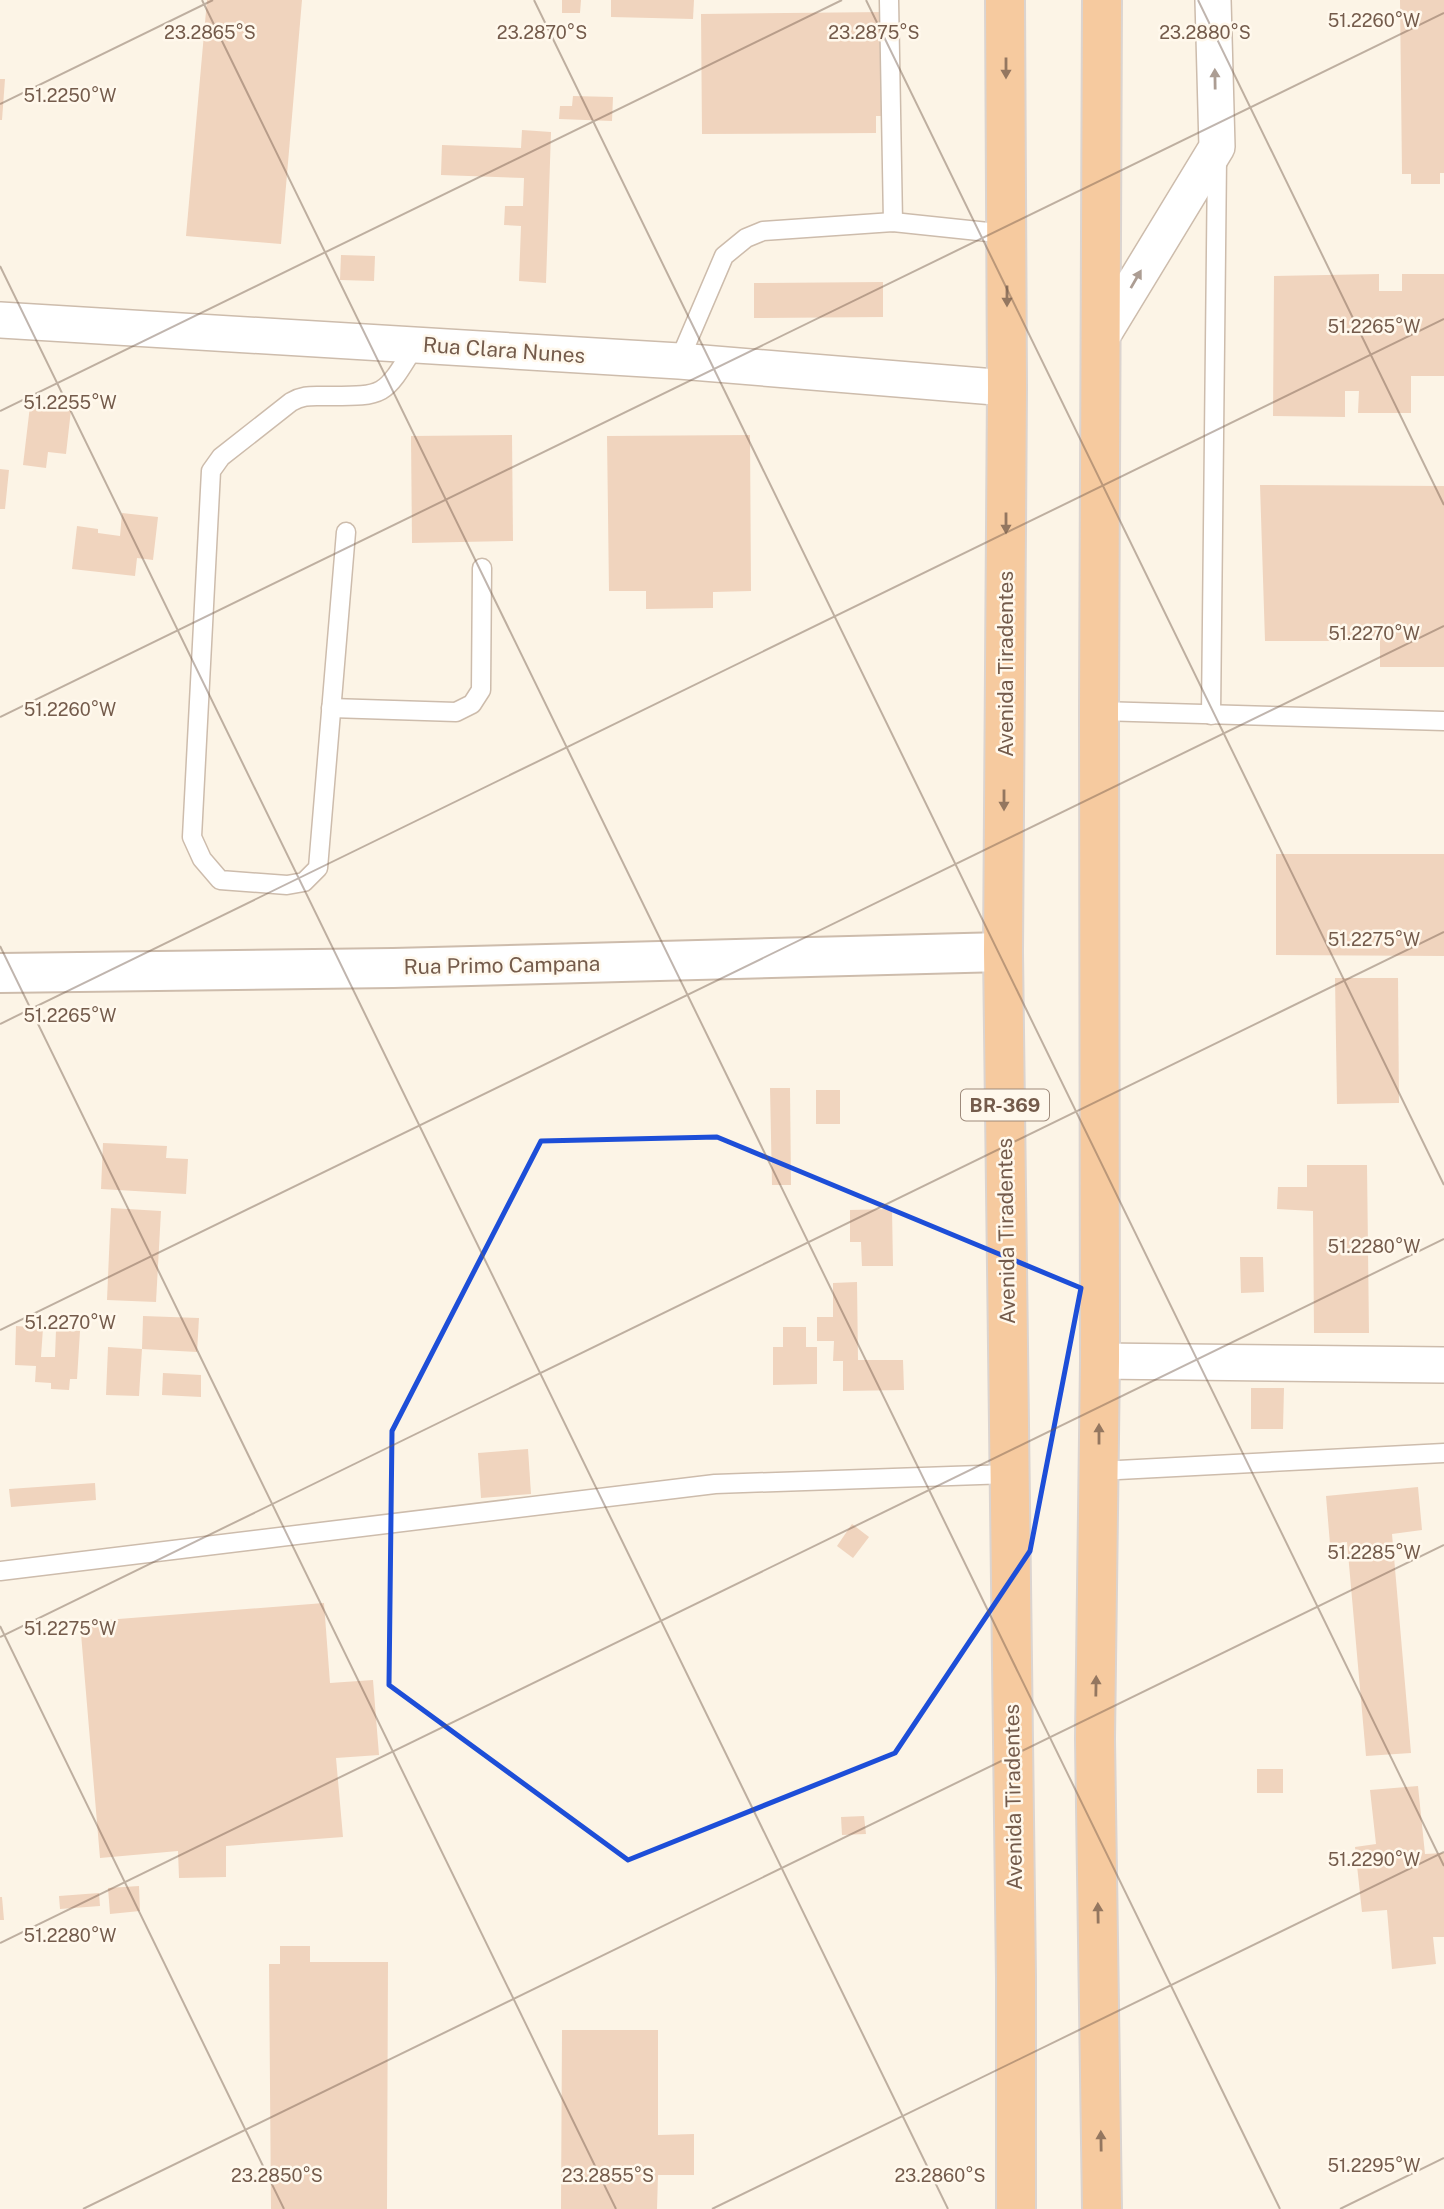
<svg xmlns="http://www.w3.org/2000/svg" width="1444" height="2209" font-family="'Public Sans',sans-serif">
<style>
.building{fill:#f0d4be}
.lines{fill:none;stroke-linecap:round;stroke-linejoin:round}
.service-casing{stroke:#cdbcac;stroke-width:21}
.minor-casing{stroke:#cdbcac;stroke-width:38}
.tertiary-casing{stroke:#cdbcac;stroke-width:42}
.trunk-casing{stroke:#dbd4d0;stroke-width:42}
.service{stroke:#fff;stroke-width:18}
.minor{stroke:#fff;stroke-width:35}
.tertiary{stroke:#fff;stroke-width:38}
.trunk{stroke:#f6ca9f;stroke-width:38}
.oneway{fill:#947760}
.oneway2{fill:#ac9d93}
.marked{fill:none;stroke:#1d4ed8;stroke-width:5;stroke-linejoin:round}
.ticks{fill:none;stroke:#745b4b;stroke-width:2;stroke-opacity:0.45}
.labels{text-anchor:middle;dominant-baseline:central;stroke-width:5;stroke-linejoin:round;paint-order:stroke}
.shield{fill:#fff8ec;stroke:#9e8a7b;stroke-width:2}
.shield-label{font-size:19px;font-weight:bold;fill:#745b4b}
.street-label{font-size:21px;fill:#745b4b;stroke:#fff8ec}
.ticks-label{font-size:18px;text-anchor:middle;fill:#745b4b;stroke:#fff8ec;stroke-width:5;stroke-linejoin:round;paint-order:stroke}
</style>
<rect width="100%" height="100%" fill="#fcf4e6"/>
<g class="building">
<path d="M207 0H302L281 244 186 236Z"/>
<path d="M562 0H581L580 13H562Z"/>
<path d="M611 0H694L693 19 611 17Z"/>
<path d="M1400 0H1444V173H1440V184H1411V174H1402Z"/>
<path d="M885 12 886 116H876V133L702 134 701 14Z"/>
<path d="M0 79H5L2 120H0Z"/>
<path d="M573 96 613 97 612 121 559 119 560 106H572Z"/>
<path d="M522 130 551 132 546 283 519 281 521 226 504 225 505 206H523L524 178 441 175 442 145 521 148Z"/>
<path d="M341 255 375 256 374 281 340 280Z"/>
<path d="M1379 274V291H1402V274H1444V376H1411V413H1358L1359 391H1345V417L1273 416 1274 276Z"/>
<path d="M883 282V317L754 318V283Z"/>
<path d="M30 406 71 410 66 454 48 452 46 468 23 465Z"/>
<path d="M512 435 513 541 412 543 411 436Z"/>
<path d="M750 435 751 591 713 592V608L646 609V591H609L607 436Z"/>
<path d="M0 469 9 470 5 509H0Z"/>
<path d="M1260 485 1444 486V667H1380V641H1265Z"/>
<path d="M122 513 158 517 153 560 137 558 135 576 72 569 77 526 98 529V533L120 536Z"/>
<path d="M1276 854H1444V956L1276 955Z"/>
<path d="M1335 978H1398L1399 1103 1337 1104Z"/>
<path d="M770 1088H790L791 1185H772Z"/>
<rect x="816" y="1090" width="24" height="34"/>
<path d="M103 1143 167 1146 166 1158 188 1159 186 1194 101 1189Z"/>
<path d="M1307 1165H1367L1369 1333H1314L1313 1211 1277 1209 1278 1187H1307Z"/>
<path d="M111 1208 161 1211 156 1302 107 1300Z"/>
<path d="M892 1209 893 1266H862L861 1242H850V1210Z"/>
<path d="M1240 1257H1263L1264 1292 1241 1293Z"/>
<path d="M857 1282 858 1360H903L904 1390 843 1391V1361H833L834 1341H817V1317H833V1283Z"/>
<path d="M143 1316 199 1318 197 1352 142 1349Z"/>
<path d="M16 1326 43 1328 41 1357H55L56 1330 80 1331 77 1379H70L69 1390 51 1389V1383L35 1382 36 1366 15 1365Z"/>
<path d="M783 1327H806V1347H817V1384L773 1385V1347H783Z"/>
<path d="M108 1347 142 1349 139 1396 106 1395Z"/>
<path d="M163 1373 201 1375V1397L162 1395Z"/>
<path d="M1251 1388H1284L1283 1429H1251Z"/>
<path d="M528 1449 531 1494 481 1498 478 1453Z"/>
<path d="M95 1483 96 1500 11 1507 9 1489Z"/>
<path d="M1418 1487 1422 1530 1392 1534 1411 1753 1366 1756 1347 1542 1330 1544 1326 1496Z"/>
<path d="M852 1524 869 1537 853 1558 837 1546Z"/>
<path d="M324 1603 330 1683 373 1680 379 1755 336 1758 343 1837 226 1846V1877L179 1878 178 1851 100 1858 80 1622Z"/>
<rect x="1257" y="1769" width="26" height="24"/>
<path d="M1418 1786 1425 1854 1444 1853V1937H1433L1436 1964 1392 1969 1387 1910 1362 1912 1355 1847 1376 1844 1370 1790Z"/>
<path d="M864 1816 866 1834 842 1835 841 1817Z"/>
<path d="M139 1886 140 1911 110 1914 108 1888Z"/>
<path d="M99 1893 100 1906 60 1909 59 1896Z"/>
<path d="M0 1897H2L4 1920H0Z"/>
<path d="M280 1946H310V1962H388L387 2209H271L269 1964H280Z"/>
<path d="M562 2030H658V2135L694 2134V2175H658L657 2209H561Z"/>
</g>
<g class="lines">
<g class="service-casing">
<g id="service">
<path d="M889 0 893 222"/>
<path d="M679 361 724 256 746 238 763 231 893 222 1007 234"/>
<path d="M346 532 318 868 304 882 287 885 220 880 202 859 192 837 211 471 221 457 291 402C303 395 311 396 323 396 386 396 383 398 416 344"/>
<path d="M331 708 456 712 472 704 481 690 482 568"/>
<path d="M1099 711 1444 721"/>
<path d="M1211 715 1217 158"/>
<path d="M1099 1471 1444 1453"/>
<path d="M0 1571 715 1484 1009 1474"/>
</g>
</g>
<g class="minor-casing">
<g id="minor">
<path d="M0 320 679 361 1007 388"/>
<path d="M1101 338 1217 147 1213 0"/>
<path d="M1100 1361 1444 1365"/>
</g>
</g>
<g class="tertiary-casing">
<path id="tertiary" d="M0 973 393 968 1003 952"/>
</g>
<g class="trunk-casing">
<g id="trunk">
<path d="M1005 0 1007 388 1003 952 1016 1977V2209"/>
<path d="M1102 0 1099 711 1100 1361 1095 1739 1102 2209"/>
</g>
</g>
<use href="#service" class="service"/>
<use href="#minor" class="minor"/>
<use href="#tertiary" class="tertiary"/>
<use href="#trunk" class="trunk"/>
</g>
<defs><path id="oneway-solid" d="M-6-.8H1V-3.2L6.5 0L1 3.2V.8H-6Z" transform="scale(1.75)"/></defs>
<g class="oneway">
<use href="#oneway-solid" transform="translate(1006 68) rotate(90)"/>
<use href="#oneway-solid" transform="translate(1007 296) rotate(90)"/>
<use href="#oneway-solid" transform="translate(1006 523) rotate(90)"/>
<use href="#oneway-solid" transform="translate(1004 800) rotate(90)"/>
<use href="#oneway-solid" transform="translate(1099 1434) rotate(-90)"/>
<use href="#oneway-solid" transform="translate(1096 1686) rotate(-89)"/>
<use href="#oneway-solid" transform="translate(1098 1913) rotate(-91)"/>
<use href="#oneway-solid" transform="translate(1101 2141) rotate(-91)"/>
</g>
<g class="oneway2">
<use href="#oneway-solid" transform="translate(1215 79) rotate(-91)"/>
<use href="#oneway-solid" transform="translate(1136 279) rotate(-60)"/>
</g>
<path class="marked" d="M717 1137 1081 1288 1030 1551 895 1753 628 1860 389 1685 392 1431 541 1141Z"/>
<path class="ticks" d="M202 0 1280 2209M534 0 1444 1866M866 0 1444 1185M1198 0 1444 505M0 104 213 0M0 266 948 2209M0 411 842 0M0 717 1444 13M0 946 616 2209M0 1024 1444 319M0 1330 1444 626M0 1626 284 2209M0 1637 1444 932M0 1943 1444 1239M83 2209 1444 1545M712 2209 1444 1852M1340 2209 1444 2158"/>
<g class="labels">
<rect class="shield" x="961" y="1089.5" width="88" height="31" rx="5"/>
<g class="shield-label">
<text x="1005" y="1105">BR-369</text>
</g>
<g class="street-label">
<text transform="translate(504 350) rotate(4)">Rua Clara Nunes</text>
<text transform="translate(1005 664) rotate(-90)">Avenida Tiradentes</text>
<text transform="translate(502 965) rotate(-1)">Rua Primo Campana</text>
<text transform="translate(1006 1231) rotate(-91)">Avenida Tiradentes</text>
<text transform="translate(1013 1797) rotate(-91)">Avenida Tiradentes</text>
</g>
</g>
<g class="ticks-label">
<text x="1374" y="27">51.2260°W</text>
<text x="542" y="39">23.2870°S</text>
<text x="874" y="39">23.2875°S</text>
<text x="1205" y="39">23.2880°S</text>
<text x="210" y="39">23.2865°S</text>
<text x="70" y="102">51.2250°W</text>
<text x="1374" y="333">51.2265°W</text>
<text x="70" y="409">51.2255°W</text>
<text x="1374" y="640">51.2270°W</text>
<text x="70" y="716">51.2260°W</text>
<text x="1374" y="946">51.2275°W</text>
<text x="70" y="1022">51.2265°W</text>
<text x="1374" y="1253">51.2280°W</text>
<text x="70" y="1329">51.2270°W</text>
<text x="1374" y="1559">51.2285°W</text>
<text x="70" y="1635">51.2275°W</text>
<text x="1374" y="1866">51.2290°W</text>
<text x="70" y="1942">51.2280°W</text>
<text x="1374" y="2172">51.2295°W</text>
<text x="277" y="2182">23.2850°S</text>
<text x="608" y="2182">23.2855°S</text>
<text x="940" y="2182">23.2860°S</text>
</g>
</svg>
